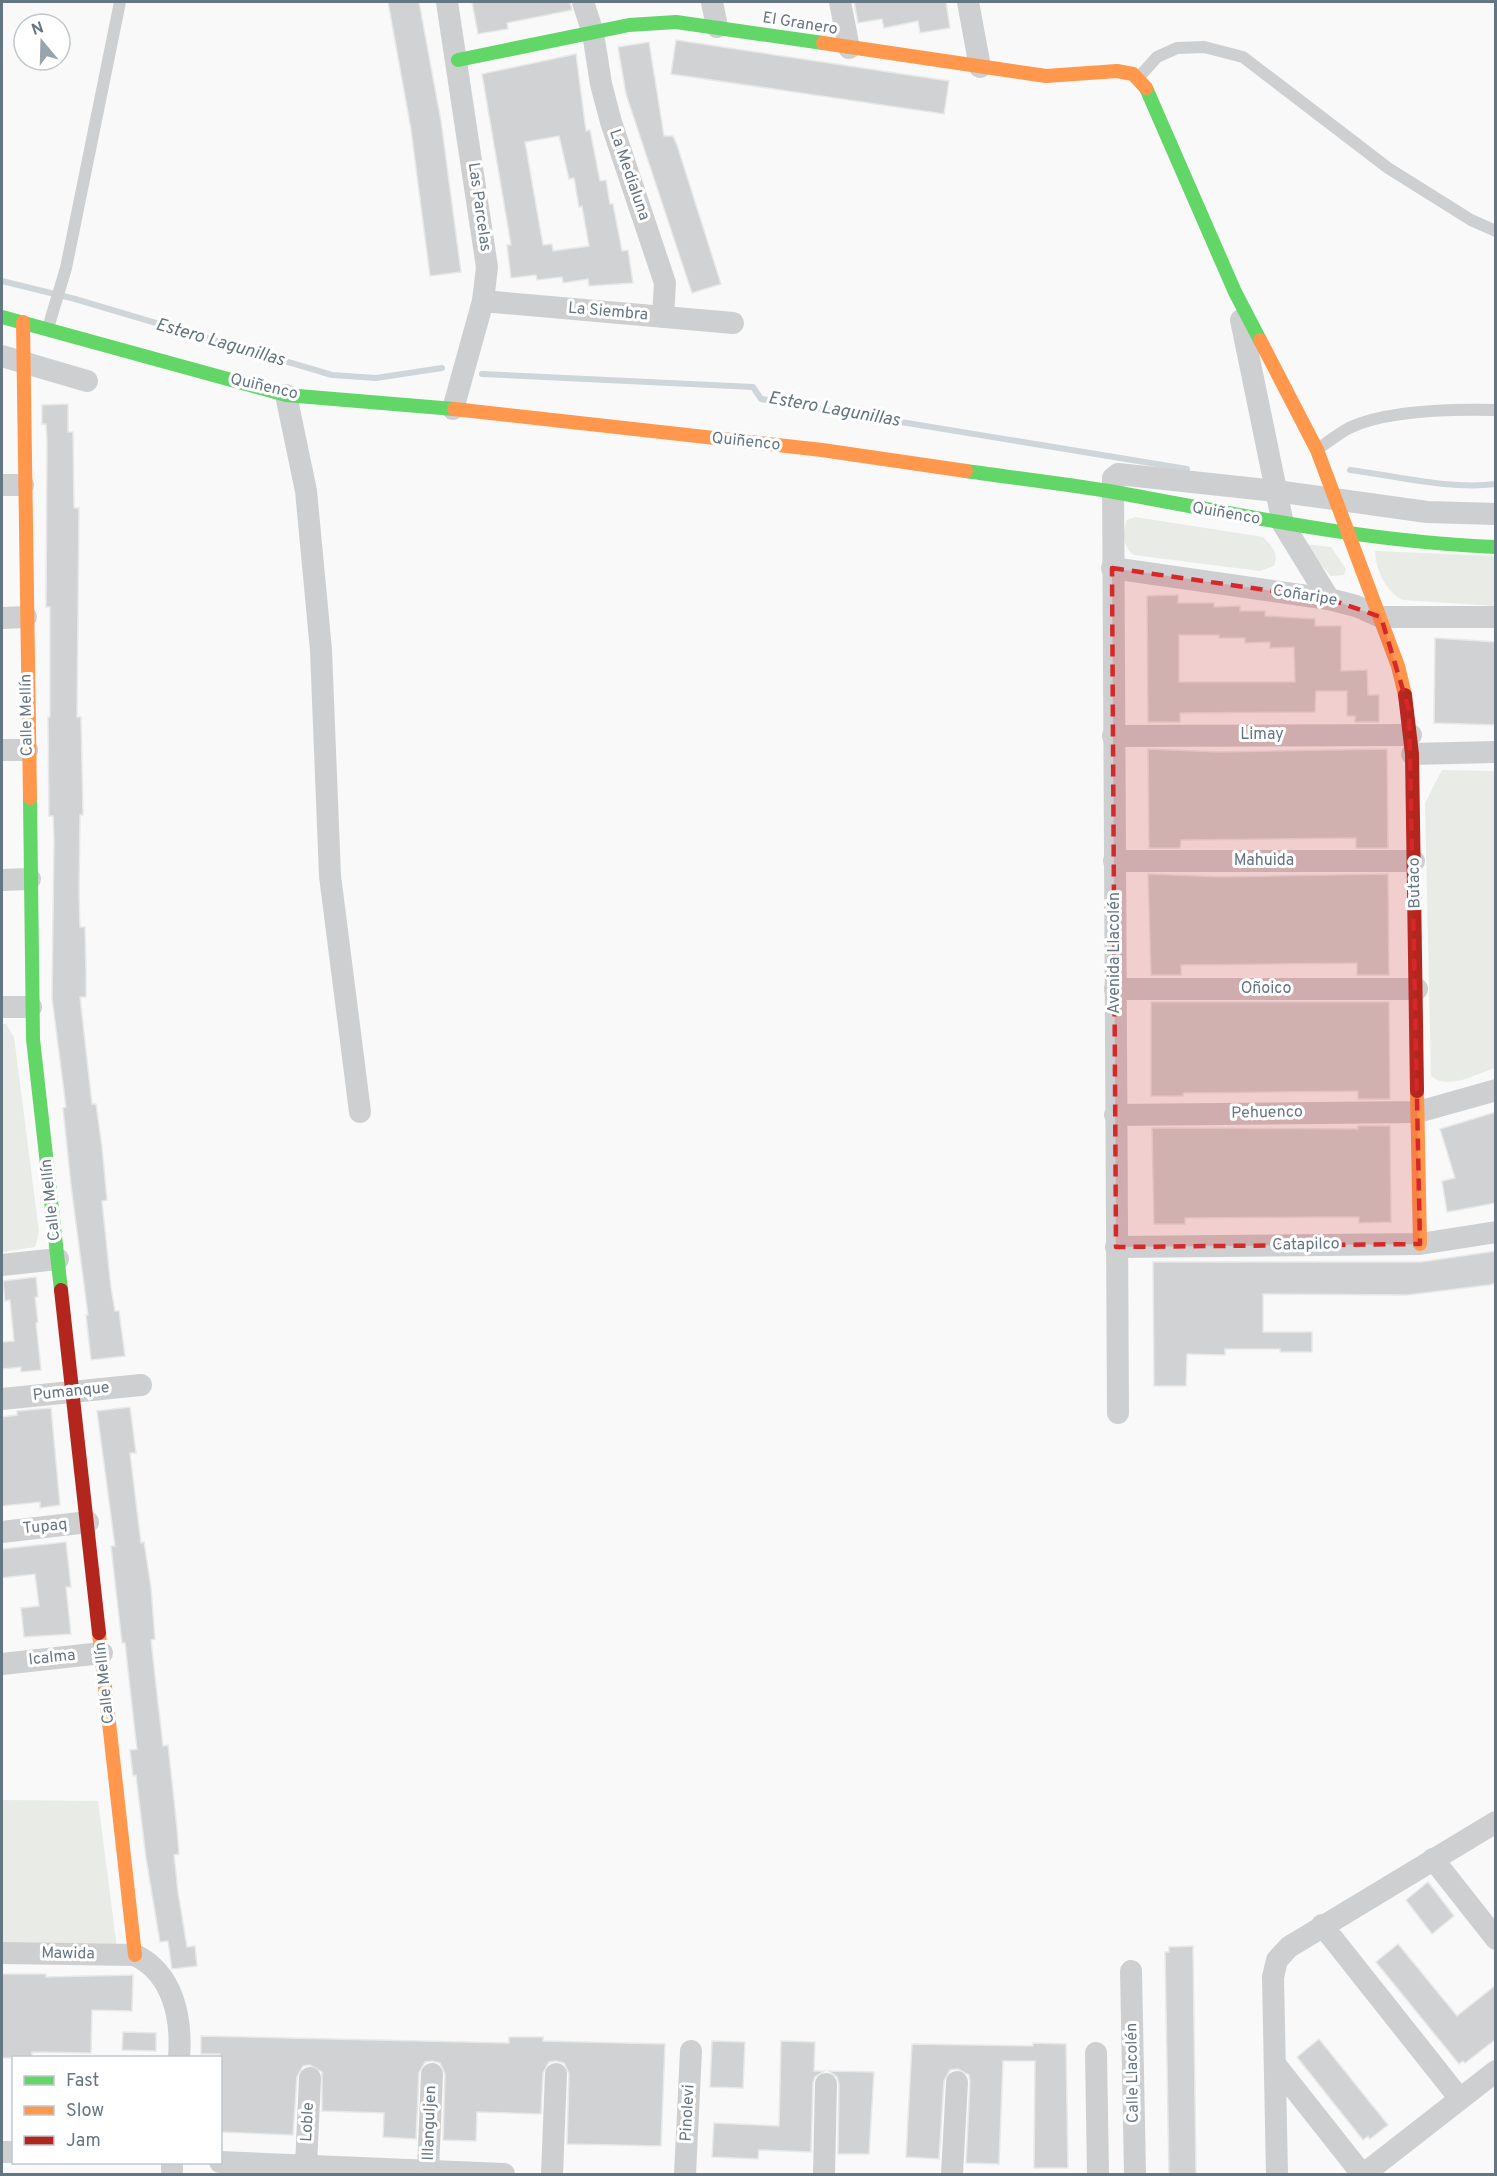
<svg xmlns="http://www.w3.org/2000/svg" width="1497" height="2176" font-family="Overpass,sans-serif">
<style>
.green{fill:#e8ebe6}
.lines{fill:none;stroke-linecap:round;stroke-linejoin:round}
.stream{stroke:#ced6d9;stroke-width:6}
.building{fill:#d0d2d3;stroke:#e8e8e8;stroke-width:1.5;fill-rule:evenodd}
.lane{stroke:#cecfd0;stroke-width:12}
.street{stroke:#cecfd0;stroke-width:22}
.fast{stroke:#63d668;stroke-width:14}
.slow{stroke:#ff974d;stroke-width:14}
.jam{stroke:#b3261e;stroke-width:14}
.marked{fill:#d62828;fill-opacity:0.2;stroke:#d62828;stroke-width:4.5;stroke-dasharray:12 8;stroke-linejoin:round}
.labels{text-anchor:middle;dominant-baseline:central;stroke-width:6;stroke-linejoin:round;paint-order:stroke}
.street-label{font-size:16px;fill:#657683;stroke:#fff}
.water-label{font-size:18px;font-style:italic;fill:#60757c;stroke:#fff}
</style>
<rect width="100%" height="100%" fill="#f9f9f9"/>
<g class="green">
<path d="M1135 517 1263 537C1272 547 1279 552 1274 566L1260 571 1134 555C1122 546 1122 534 1127 520Z"/>
<path d="M1303 544 1331 547 1346 569 1344 575 1331 576Z"/>
<path d="M1375 551 1495 556V606L1403 600C1386 592 1376 570 1375 551Z"/>
<path d="M1442 770 1495 771V1068C1476 1074 1448 1091 1431 1076L1425 803Z"/>
<path d="M2 1024H6L14 1037 39 1232 35 1247 2 1252Z"/>
<path d="M2 1800 98 1801 117 1948 2 1946Z"/>
</g>
<g class="lines">
<g class="stream">
<path d="M2 281 75 299 332 375 376 378 442 368"/>
<path d="M482 374 753 387 761 399 1187 469"/>
<path d="M1350 470C1398 476 1448 490 1496 484"/>
</g>
</g>
<g class="building">
<path d="M388 2H419L441 121 461 272 430 276 411 129Z"/>
<path d="M472 2H570L572 10 507 23 508 29 478 34Z"/>
<path d="M854 2H946L950 28 920 33 918 21 884 28 882 19 858 23Z"/>
<path d="M676 40 949 81 944 114 671 74Z"/>
<path d="M649 42 664 136H673L677 145 721 284 692 293 626 94 618 47Z"/>
<path d="M576 54 586 131 590 130 600 181 606 180 610 204H613L622 251 628 250 633 283 589 286 588 279 563 283 562 277 537 280 536 275 511 278 507 245H511L482 74ZM559 136 569 179 574 178 579 207 582 206 589 246 553 251 552 244 543 245 525 142Z"/>
<path d="M68 404V432H73L74 508H79L77 717H81L83 815H80L79 893 80 927H85L86 972V997H80L92 1104H96L102 1147 107 1200 102 1201 111 1288 115 1311H119L125 1356 91 1360 86 1315H88L71 1185 63 1108 66 1107 52 998 54 841 53 816H49L48 717H50V607H46L47 441 46 424H42V405Z"/>
<path d="M1178 595V603H1214V607L1240 606V611H1265V616L1315 619V626H1341V671L1367 670 1368 695H1379V722H1355V716H1347V691H1316L1315 712 1180 713V722H1148L1147 596ZM1179 635H1219V638H1245V643L1270 642V648L1294 647 1295 682H1179Z"/>
<path d="M1435 638 1496 642V725L1434 723Z"/>
<path d="M1148 749 1220 752 1387 749 1388 848H1356V838L1181 840 1180 848H1149Z"/>
<path d="M1148 874 1221 877 1388 874 1389 975H1357V963L1181 965V975H1151Z"/>
<path d="M1151 1002H1389L1390 1099H1358V1091L1183 1093V1096H1151Z"/>
<path d="M1496 1112V1203L1447 1212 1442 1181 1455 1178 1440 1129Z"/>
<path d="M1358 1126H1390L1391 1222 1359 1223V1217H1322L1185 1218V1224H1154L1152 1128 1358 1129Z"/>
<path d="M1496 1251V1283L1489 1285 1407 1295 1263 1294V1332H1312V1352H1280V1349H1225V1355L1187 1354 1186 1386H1154L1153 1262H1421Z"/>
<path d="M36 1277 38 1297H35L38 1322 36 1323 41 1370 21 1372V1367L2 1369V1342L14 1341 10 1300 5 1301 3 1281Z"/>
<path d="M130 1407 136 1453H130L141 1543 144 1542 151 1588 155 1639 151 1640 158 1703 163 1746 168 1745 177 1828 179 1854 174 1855 178 1892 187 1947 195 1946 197 1966 172 1969 168 1941 160 1942 146 1858 136 1775 133 1776 130 1750 137 1749 135 1732 125 1643H122L111 1546H115L97 1411Z"/>
<path d="M51 1408 60 1505 40 1508V1502L2 1506V1417L17 1415V1411Z"/>
<path d="M66 1542 71 1587H66L71 1634 24 1637 21 1608 39 1606 35 1574 2 1578V1549Z"/>
<path d="M1428 1882 1454 1916 1432 1934 1406 1900Z"/>
<path d="M1398 1944 1457 2016 1496 1985V2039L1465 2063 1463 2061 1459 2064 1376 1962Z"/>
<path d="M1193 1946 1196 2175H1169L1165 1952H1169V1947Z"/>
<path d="M2 1974H46V1977L133 1975 132 2011 92 2010 91 2053 32 2052V2058H2Z"/>
<path d="M123 2032 156 2033V2051L122 2050Z"/>
<path d="M201 2036 509 2043V2037H543V2041L665 2044 661 2146 567 2144 569 2074 564 2063 556 2061 549 2062 543 2073 541 2114 477 2112 476 2141 443 2140 445 2074 440 2063 432 2061 425 2062 419 2073 416 2139 383 2137 384 2113 322 2111V2072L310 2065 303 2066 297 2077 293 2135 220 2132V2054H201Z"/>
<path d="M1319 2039 1388 2125 1370 2139 1368 2136 1363 2140 1297 2057Z"/>
<path d="M712 2041 745 2042 743 2088 710 2087Z"/>
<path d="M781 2041 815 2042 814 2071H824L815 2077 813 2083 811 2152 759 2150 758 2159 712 2157 714 2123 779 2126Z"/>
<path d="M1033 2043 1066 2044 1068 2168H1034L1035 2061H1003L999 2164 966 2163 970 2082 969 2075 958 2069 950 2070 944 2081 939 2159 906 2157 912 2044 1033 2046Z"/>
<path d="M829 2071 874 2072 869 2154H838L839 2084 837 2077Z"/>
</g>
<g class="lines">
<g class="lane">
<path d="M1139 77 1157 57 1177 48 1204 47 1243 57 1388 168 1471 220 1496 231"/>
<path d="M48 328 66 268 120 2"/>
<path d="M1318 449C1328 442 1338 434 1349 428 1386 410 1454 409 1496 410"/>
</g>
<g class="street">
<path d="M447 2 487 267 483 301 453 409"/>
<path d="M583 2 593 33 601 84 611 122 665 283 663 317"/>
<path d="M712 2 717 27"/>
<path d="M840 2 849 48"/>
<path d="M968 2 980 67"/>
<path d="M483 301 733 323"/>
<path d="M1241 320 1283 524 1329 599"/>
<path d="M2 356 87 381"/>
<path d="M286 395 306 491 321 650 330 876 360 1112"/>
<path d="M2 485H23"/>
<path d="M1112 568 1329 599 1356 606 1381 617H1496"/>
<path d="M2 618 26 617"/>
<path d="M1113 736 1411 735"/>
<path d="M2 750H27"/>
<path d="M1412 754 1496 752"/>
<path d="M1114 861H1414"/>
<path d="M2 880 30 879"/>
<path d="M1115 989H1417"/>
<path d="M2 1007H31"/>
<path d="M1115 1115 1418 1112 1496 1090"/>
<path d="M1116 1247 1420 1244 1496 1232"/>
<path d="M2 1265 58 1259"/>
<path d="M2 1399 141 1385"/>
<path d="M1118 1413 1113 478 1118 474 1276 491 1427 512 1496 514"/>
<path d="M2 1532 88 1522"/>
<path d="M2 1664 102 1653"/>
<path d="M1433 1859 1496 1939"/>
<path d="M1322 1925 1460 2099"/>
<path d="M2 1953 135 1955C174 1974 182 2019 179 2058"/>
<path d="M1131 1971 1135 2174"/>
<path d="M1096 2053 1098 2174"/>
<path d="M1275 2064 1362 2174"/>
<path d="M2 2152H14"/>
<path d="M220 2162 504 2174"/>
<path d="M306 2166 310 2078"/>
<path d="M428 2171 432 2074"/>
<path d="M172 2174V2162"/>
<path d="M552 2174 556 2074"/>
<path d="M685 2174 691 2051"/>
<path d="M824 2174 826 2084"/>
<path d="M952 2174 957 2082"/>
<path d="M1277 2174 1273 1977 1277 1960 1289 1947 1496 1822"/>
<path d="M1364 2174 1496 2071"/>
</g>
<g class="fast">
<path d="M458 60 629 25 676 22 823 43"/>
<path d="M1146 88 1235 292 1260 340"/>
<path d="M2 317 286 395 454 409"/>
<path d="M966 471C1015 478 1065 484 1114 492 1241 515 1367 542 1496 547"/>
<path d="M30 798 33 1039 61 1290"/>
</g>
<g class="slow">
<path d="M823 43 1046 76 1117 71 1133 74 1146 88"/>
<path d="M23 322 30 798"/>
<path d="M1260 340 1317 450 1398 666 1405 695"/>
<path d="M454 409 822 450 966 471"/>
<path d="M1417 1091 1420 1244"/>
<path d="M99 1633 135 1955"/>
</g>
<g class="jam">
<path d="M1405 695 1412 754 1417 1091"/>
<path d="M61 1290 99 1633"/>
</g>
</g>
<path class="marked" d="M1112 568 1329 599 1381 617 1409 710 1420 1244 1116 1247Z"/>
<g class="labels">
<g class="street-label">
<text transform="translate(800 24) rotate(9)">El Granero</text>
<text transform="translate(629 175) rotate(71)">La Medialuna</text>
<text transform="translate(479 207) rotate(82)">Las Parcelas</text>
<text transform="translate(608 312) rotate(5)">La Siembra</text>
<text transform="translate(264 387) rotate(13)">Quiñenco</text>
<text transform="translate(746 442) rotate(6)">Quiñenco</text>
<text transform="translate(1226 514) rotate(10)">Quiñenco</text>
<text transform="translate(1305 596) rotate(9)">Coñaripe</text>
<text transform="translate(27 715) rotate(-91)">Calle Mellín</text>
<text x="1262" y="735">Limay</text>
<text x="1264" y="861">Mahuida</text>
<text transform="translate(1415 883) rotate(-91)">Butaco</text>
<text transform="translate(1115 953) rotate(-90)">Avenida Llacolén</text>
<text x="1266" y="989">Oñoico</text>
<text transform="translate(1267 1113) rotate(-1)">Pehuenco</text>
<text transform="translate(51 1200) rotate(-96)">Calle Mellín</text>
<text transform="translate(1306 1245) rotate(-1)">Catapilco</text>
<text transform="translate(71 1392) rotate(-6)">Pumanque</text>
<text transform="translate(45 1527) rotate(-6)">Tupaq</text>
<text transform="translate(52 1658) rotate(-6)">Icalma</text>
<text transform="translate(105 1683) rotate(-96)">Calle Mellín</text>
<text transform="translate(68 1954) rotate(1)">Mawida</text>
<text transform="translate(1133 2073) rotate(-91)">Calle Llacolén</text>
<text transform="translate(688 2113) rotate(-87)">Pinolevi</text>
<text transform="translate(308 2122) rotate(-87)">Loble</text>
<text transform="translate(430 2123) rotate(-88)">Illanguljen</text>
</g>
<g class="water-label">
<text transform="translate(220 343) rotate(16)">Estero Lagunillas</text>
<text transform="translate(834 410) rotate(10)">Estero Lagunillas</text>
</g>
</g>
<rect width="1497" height="2176" fill="none" stroke="#657683" stroke-width="6"/>
<rect x="12" y="2056" width="210" height="108" fill="#ffffff" stroke="#c1c8cd" stroke-width="1.5"/>
<rect x="24" y="2076" width="30" height="9" fill="#63d668" stroke="#c1c8cd" stroke-width="1.5"/>
<text x="66" y="2086" font-size="18" fill="#657683">Fast</text>
<rect x="24" y="2106" width="30" height="9" fill="#ff974d" stroke="#c1c8cd" stroke-width="1.5"/>
<text x="66" y="2116" font-size="18" fill="#657683">Slow</text>
<rect x="24" y="2136" width="30" height="9" fill="#b3261e" stroke="#c1c8cd" stroke-width="1.5"/>
<text x="66" y="2146" font-size="18" fill="#657683">Jam</text>
<g transform="translate(42 42) rotate(341)"><circle r="28" fill="#ffffff" stroke="#c1c8cd" stroke-width="1.5"/>
<path d="M0-4.5L10 22L0 15L-10 22Z" fill="#99a4ac"/>
<text y="-9" font-size="16" font-weight="bold" text-anchor="middle" fill="#657683">N</text>
</g>
</svg>
